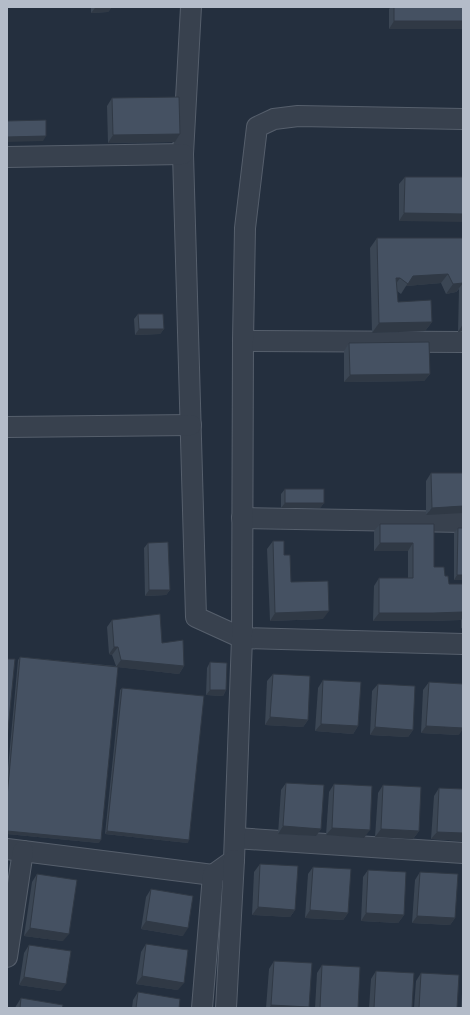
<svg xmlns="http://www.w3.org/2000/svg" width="470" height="1015" font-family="'Asap Condensed',sans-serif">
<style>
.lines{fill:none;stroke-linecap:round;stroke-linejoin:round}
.minor-casing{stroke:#565f6c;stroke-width:22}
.minor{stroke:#38414e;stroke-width:20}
.wall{fill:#3b4654}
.shaded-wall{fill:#303945}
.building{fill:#455162;stroke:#303945}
</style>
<rect width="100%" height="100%" fill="#242f3e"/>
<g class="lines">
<g class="minor-casing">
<g id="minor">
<path d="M191 7 183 154 196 617 242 638 463 644"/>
<path d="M7 157 183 154"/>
<path d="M243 341 463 342"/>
<path d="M7 427 191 425"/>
<path d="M242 518 463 522"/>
<path d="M235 838 463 853"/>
<path d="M7 849 213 875"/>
<path d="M7 957 23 851"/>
<path d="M202 1008 213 875 234 860 242 638 243 341 245 228 257 127 274 119 298 116 463 119"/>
<path d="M226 1008 234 860"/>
</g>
</g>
<use href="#minor" class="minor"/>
</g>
<g class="wall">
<path d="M91 7H112L108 12 91 13Z"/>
<path d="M391 7H463L389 29V9Z"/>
<path d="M112 98 180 134 175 142 108 143 107 106Z"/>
<path d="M405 177H463L399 221V184Z"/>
<path d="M377 238H463V331L458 332 459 289 456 292 446 294 441 283 406 286 401 294 397 291 398 302 432 322 425 331 372 333 370 248Z"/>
<path d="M138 314 164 329 160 334 135 335 134 319Z"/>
<path d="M349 343 430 374 424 381 344 382V351Z"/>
<path d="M431 473H463L426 515V481Z"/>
<path d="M285 489 324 503 320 508H281V494Z"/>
<path d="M380 524H434V567L445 576 449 584H463V629L461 628V620L428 621H373L374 586 379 578H408V551H374V531Z"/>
<path d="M458 528H463V580H454V533Z"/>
<path d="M273 541 284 555 291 582 323 619 270 621 267 549Z"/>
<path d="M148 543 170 590 166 595 145 596 144 548Z"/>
<path d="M112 620 162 643 184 666 179 674 118 667 99 843 7 834V779L18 660 20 657 116 666 112 655 109 654 107 627Z"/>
<path d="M210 662 226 690 223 696 206 695 207 668Z"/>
<path d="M273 674 308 720 303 727 265 725 267 681Z"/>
<path d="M323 680 358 726 353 734 315 731 318 688Z"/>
<path d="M429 682 459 735 421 733 423 690Z"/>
<path d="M378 684 413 730 408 737 370 735 372 691Z"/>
<path d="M122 688 188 843 105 834 120 690Z"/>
<path d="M286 783 321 829 316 836 278 834 281 790Z"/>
<path d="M334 784 364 838 326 835 329 792Z"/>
<path d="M383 785 419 831 413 839 375 837 378 793Z"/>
<path d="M439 788 463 789V841L431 839 434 796Z"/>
<path d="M260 864 295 910 290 917 252 915 254 872Z"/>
<path d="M313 867 348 913 343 920 305 918 308 874Z"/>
<path d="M368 870 404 915 398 923 361 921 363 877Z"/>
<path d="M420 872 455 918 450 925 412 923 415 880Z"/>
<path d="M37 874 63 941 24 936 32 882Z"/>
<path d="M151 889 183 936 141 929 146 897Z"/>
<path d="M146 944 178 990 136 984 141 952Z"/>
<path d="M29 945 61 991 19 985 24 953Z"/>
<path d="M274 961 309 1008H266L269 969Z"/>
<path d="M322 965 358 1008H315L317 973Z"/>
<path d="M376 971 412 1008H369L371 979Z"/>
<path d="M421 973 457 1008H414L416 981Z"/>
<path d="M463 978V1008H461Z"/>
<path d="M138 992 179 1008H132L133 1000Z"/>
<path d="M21 998 62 1008H15L16 1006Z"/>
</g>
<g class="shaded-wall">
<path d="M104 7H112L108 12 91 13 95 8Z"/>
<path d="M394 21H463V29H389Z"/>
<path d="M180 134 175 142 108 143 113 135Z"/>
<path d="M46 136 43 141 7 142V137Z"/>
<path d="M404 213 463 214V222L399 221Z"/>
<path d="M448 274 441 283 406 286 413 276Z"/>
<path d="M396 278H400L393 288Z"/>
<path d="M463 283 456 292 446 294 453 284Z"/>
<path d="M432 322 425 331 372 333 379 323Z"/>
<path d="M463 324V331L458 332Z"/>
<path d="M139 329H164L160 334 135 335Z"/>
<path d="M430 374 424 381 344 382 350 375Z"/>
<path d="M285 503H324L320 508H281Z"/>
<path d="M463 506V513L426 515 432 508Z"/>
<path d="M380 543H413L408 551H374Z"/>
<path d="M457 575H463V580H454Z"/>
<path d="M149 590H170L166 595 145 596Z"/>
<path d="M329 611 323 619 270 621 275 613Z"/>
<path d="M463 612V617L461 620 428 621H373L379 613Z"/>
<path d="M114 647H118L112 655 109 654Z"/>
<path d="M121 660 184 666 179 674 116 667Z"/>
<path d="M210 690H226L223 696 206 695Z"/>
<path d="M270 717 308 720 303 727 265 725Z"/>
<path d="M321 724 358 726 353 734 315 731Z"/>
<path d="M426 726 463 728V729L459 735 421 733Z"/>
<path d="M375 727 413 730 408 737 370 735Z"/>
<path d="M283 826 321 829 316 836 278 834Z"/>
<path d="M332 828 370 830 364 838 326 835Z"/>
<path d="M381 829 419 831 413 839 375 837Z"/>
<path d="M7 831 101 840 99 843 7 834Z"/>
<path d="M107 831 189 840 188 843 105 834Z"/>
<path d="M437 832 463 833V841L431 839Z"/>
<path d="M258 907 295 910 290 917 252 915Z"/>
<path d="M310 910 348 913 343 920 305 918Z"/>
<path d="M366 913 404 915 398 923 361 921Z"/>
<path d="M417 916 455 918 450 925 412 923Z"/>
<path d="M146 921 188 928 183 936 141 929Z"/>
<path d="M30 928 69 934 63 941 24 936Z"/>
<path d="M142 976 184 983 178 990 136 984Z"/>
<path d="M24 977 66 984 61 991 19 985Z"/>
<path d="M271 1005 309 1007V1008H269Z"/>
</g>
<g class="building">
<rect x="394" y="7" width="69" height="14"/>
<path d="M179 97 180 134 113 135 112 98Z"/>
<path d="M46 120V136L7 137V121Z"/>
<path d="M405 177H463V214L404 213Z"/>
<path d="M377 238H463V283L453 284 448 274 413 276 408 284 400 278H396L398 302 431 300 432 322 379 323Z"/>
<path d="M138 314H163L164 329H139Z"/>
<path d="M429 342 430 374 350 375 349 343Z"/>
<path d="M431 473H463V506L432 508Z"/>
<rect x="285" y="489" width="39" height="14"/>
<path d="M380 524H434V567H444L445 576H448L449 584H463V612L433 613H379V578H413V543H380Z"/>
<path d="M458 528H463V575H457Z"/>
<path d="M273 541H284V555H290L291 582 328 581 329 611 275 613Z"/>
<path d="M168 542 170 590H149L148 543Z"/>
<path d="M160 614 162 643 183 640 184 666 121 660 118 647H114L112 620Z"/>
<path d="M20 657 118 667 101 840 7 831V797Z"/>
<path d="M7 659H15L7 740Z"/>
<path d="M210 662 227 663 226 690H210Z"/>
<path d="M273 674 310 676 308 720 270 717Z"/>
<path d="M323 680 361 682 358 726 321 724Z"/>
<path d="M429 682 463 684V728L426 726Z"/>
<path d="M378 684 415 686 413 730 375 727Z"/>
<path d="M122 688 204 696 189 840 107 831Z"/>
<path d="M286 783 324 785 321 829 283 826Z"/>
<path d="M334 784 372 786 370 830 332 828Z"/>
<path d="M383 785 421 787 419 831 381 829Z"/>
<path d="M439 788 463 789V833L437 832Z"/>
<path d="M260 864 298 866 295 910 258 907Z"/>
<path d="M313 867 351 869 348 913 310 910Z"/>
<path d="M368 870 406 872 404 915 366 913Z"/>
<path d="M420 872 458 874 455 918 417 916Z"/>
<path d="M37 874 77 880 69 934 30 928Z"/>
<path d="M151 889 193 896 188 928 146 921Z"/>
<path d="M146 944 188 950 184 983 142 976Z"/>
<path d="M29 945 71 951 66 984 24 977Z"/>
<path d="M274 961 312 963 309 1007 271 1005Z"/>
<path d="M322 965 360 967 358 1008H320Z"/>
<path d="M376 971 414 973 412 1008H374Z"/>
<path d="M421 973 459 975 457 1008H419Z"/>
<path d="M138 992 180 999 179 1008H136Z"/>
<path d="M21 998 63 1005 62 1008H20Z"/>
</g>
<rect width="470" height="1015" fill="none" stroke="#b4bcc9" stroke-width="16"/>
</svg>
